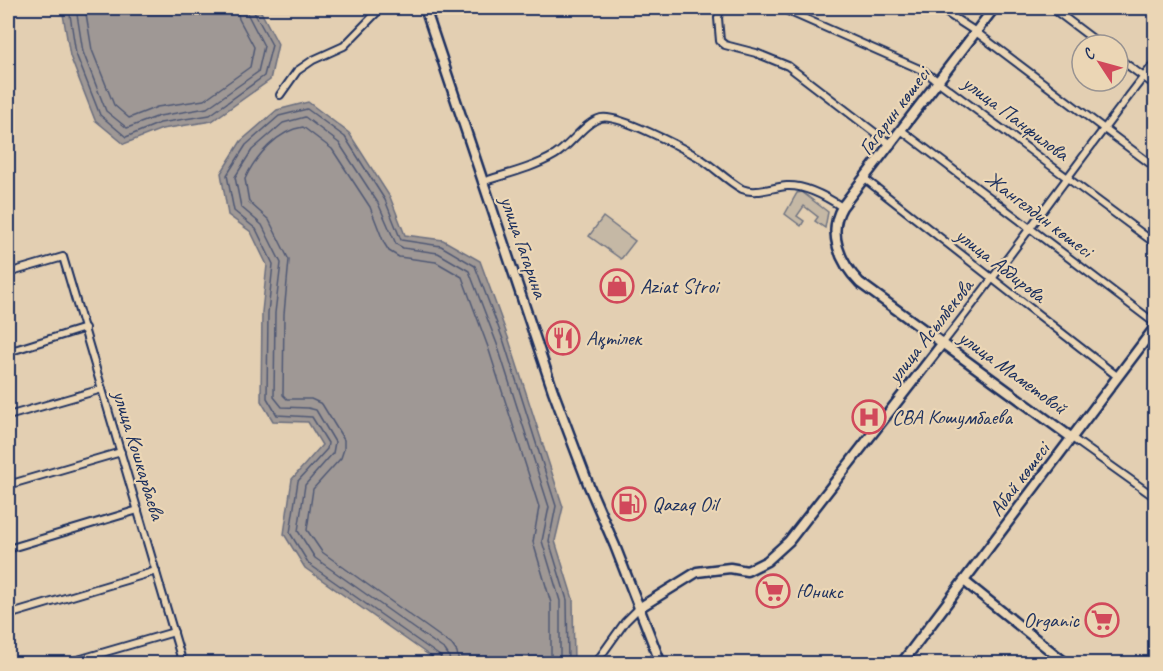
<svg xmlns="http://www.w3.org/2000/svg" width="1163" height="671" font-family="Caveat,sans-serif">
<style>
.green{fill:#c5b8a5;stroke:#707482;stroke-width:1.5}
.water{fill:#9f9895;stroke:#6a6e7f;stroke-width:1.5}
.lines{fill:none;stroke-linecap:round;stroke-linejoin:round}
.shore{stroke:#505974;stroke-width:1.5}
.street-casing{stroke:#1b2f5e;stroke-width:10}
.secondary-casing{stroke:#1b2f5e;stroke-width:13}
.street{stroke:#ebd6b5;stroke-width:6}
.secondary{stroke:#ebd6b5;stroke-width:8}
.labels{text-anchor:middle;dominant-baseline:central;stroke-width:4.5;stroke-linejoin:round;paint-order:stroke}
.street-label{font-size:21px;fill:#1b2f5e;stroke:#ebd6b5}
.poi-label{font-size:21px;fill:#1b2f5e;stroke:#ebd6b5;text-anchor:start}
</style>
<rect width="100%" height="100%" fill="#e3cfb2"/>
<filter id="ink" filterUnits="userSpaceOnUse"><feTurbulence type="fractalNoise" baseFrequency=".0167" numOctaves="2"/><feDisplacementMap in="SourceGraphic" scale="12" xChannelSelector="R" yChannelSelector="G"/><feConvolveMatrix kernelMatrix="1 2 1 2 8 2 1 2 1" color-interpolation-filters="sRGB"/></filter>
<g filter="url(#ink)">
<g class="green">
<path d="M802 192 828 212 825 228 815 221 818 217 804 206 797 216 804 221 801 226 785 214 797 193Z"/>
<path d="M603 217 635 241 621 259 589 236Z"/>
</g>
<g class="water">
<path d="M62 8H259L278 44 270 80 212 121 162 129 124 144 95 120 70 56Z"/>
<path d="M308 102 349 133 390 197 405 235 443 240 480 261 509 340 563 507 555 541 573 599 574 663H440L305 568 284 534 292 479 322 445 308 422 273 421 261 401 262 312 267 265 251 232 228 215 221 173 241 141 277 110Z"/>
</g>
<g class="lines">
<g class="shore">
<path d="M69 8 76 54 100 115 126 137 160 123 210 115 264 76 272 45 254 12V8"/>
<path d="M76 8 83 52 106 111 127 128 159 116 207 108 258 72 264 46 248 15 246 8"/>
<path d="M85 8 92 50 114 105 129 118 157 107 204 100 250 67 254 47 239 19 237 8"/>
<path d="M443 664 440 656 309 564 290 533 298 481 327 449 328 443 312 417 277 415 267 398 268 313 273 264 256 229 234 211 227 175 246 145 279 116 307 109 345 137 385 200 401 240 441 246 475 266 504 342 556 506 549 541 567 600 568 664"/>
<path d="M450 664 449 656 445 650 315 558 298 531 305 485 333 453 335 442 316 410 308 408 282 407 274 397 275 313 281 263 262 225 241 207 235 177 252 150 283 123 305 117 339 143 378 203 396 244 403 248 438 253 469 271 497 344 549 507 542 541 560 601V664"/>
<path d="M459 664 457 652 452 645 322 552 307 530 313 489 341 458 344 449V440L322 404 311 399H287L283 395 284 314 289 260 269 220 249 202 245 179C255 157 278 130 303 127L332 149 370 207 384 243 389 251 399 257 436 262 462 277 488 347 539 507 533 542 551 603V664"/>
</g>
<g class="street-casing">
<g id="street">
<path d="M720 8 718 18 720 41 725 45 756 53 788 66 891 145"/>
<path d="M781 8 924 71 1156 244"/>
<path d="M939 8 976 32 1156 168"/>
<path d="M1052 8 1101 45"/>
<path d="M1118 58 1156 86"/>
<path d="M280 95 297 71 313 60 344 46 381 8"/>
<path d="M901 130 1156 324"/>
<path d="M865 179 1117 376"/>
<path d="M482 182C506 174 533 168 555 155 570 146 585 122 601 118 618 114 681 147 698 157 713 166 726 180 742 189 756 195 773 187 787 186 806 185 827 197 842 207"/>
<path d="M8 273 63 257 183 664"/>
<path d="M942 344C1015 251 1083 154 1156 61"/>
<path d="M8 352 85 328"/>
<path d="M8 416 102 389"/>
<path d="M1072 438 1156 498"/>
<path d="M8 485 121 452"/>
<path d="M8 549 138 510"/>
<path d="M8 615 156 571"/>
<path d="M64 664 174 632"/>
<path d="M595 664 625 622 639 608"/>
</g>
</g>
<g class="secondary-casing">
<g id="secondary">
<path d="M425 8 553 391 589 486 615 546 661 664"/>
<path d="M994 8 842 207C827 233 840 263 860 283L1072 438"/>
<path d="M964 581 1067 664"/>
<path d="M639 608 697 572 730 568 747 571 767 561 789 541 942 344"/>
<path d="M901 664 1156 326"/>
</g>
</g>
<use href="#street" class="street"/>
<use href="#secondary" class="secondary"/>
</g>
</g>
<defs>
<g id="shop-ring" transform="scale(1.725)"><circle r="9.5" fill="#ebd6b5" stroke="#d1495b" stroke-width="1.5"/><path d="M-5-2.5h2.3a2.7 3.5 0 0 1 5.4 0H5L5.5 6h-11ZM-1.5-2.5h3a1.5 2.3 0 0 0-3 0Z" fill="#d1495b"/></g>
<g id="restaurant-ring" transform="scale(1.725)"><circle r="9.5" fill="#ebd6b5" stroke="#d1495b" stroke-width="1.5"/><path d="M-5-6h1v4h1v-4h1v4h1v-4h1v5L-1.5 .5V6h-2V.5L-5-1ZM5-6V6H3V1.5H1.5Q1.5-4 5-6Z" fill="#d1495b"/></g>
<g id="hospital-ring" transform="scale(1.725)"><circle r="9.5" fill="#ebd6b5" stroke="#d1495b" stroke-width="1.5"/><path d="M-5-5h3v3.5h4V-5h3V5h-3V1.5h-4V5h-3Z" fill="#d1495b"/></g>
<g id="fuel-ring" transform="scale(1.725)"><circle r="9.5" fill="#ebd6b5" stroke="#d1495b" stroke-width="1.5"/><path d="M-5.5-6h7V0h2V4h1.3V-2.5L3-4.5l.8-.8L6-3V5H2.5V1h-1V6h-7ZM-4.2-4.7v3.2H.2V-4.7Z" fill="#d1495b"/></g>
<g id="supermarket-ring" transform="scale(1.725)"><circle r="9.5" fill="#ebd6b5" stroke="#d1495b" stroke-width="1.5"/><path d="M-6-5.5h2.5l.6 2H6L4.5 2H-2.5L-4.4-4H-6ZM-1.5 3.2a1.3 1.3 0 1 0 .1 0ZM3 3.2a1.3 1.3 0 1 0 .1 0Z" fill="#d1495b"/></g>
</defs>
<g fill-rule="evenodd">
<use href="#shop-ring" x="617" y="286"/>
<use href="#restaurant-ring" x="563" y="338"/>
<use href="#hospital-ring" x="869" y="417"/>
<use href="#fuel-ring" x="629" y="504"/>
<use href="#supermarket-ring" x="773" y="591"/>
<use href="#supermarket-ring" x="1102" y="620"/>
</g>
<g class="labels">
<g class="street-label">
<text transform="translate(894 111) rotate(-53)">Гагарин көшесі</text>
<text transform="translate(1016 118) rotate(37)">улица Панфилова</text>
<text transform="translate(1039 214) rotate(37)">Жангелдин көшесі</text>
<text transform="translate(524 247) rotate(71)">улица Гагарина</text>
<text transform="translate(1001 265) rotate(38)">улица Абдирова</text>
<text transform="translate(930 331) rotate(-52)">улица Асылбекова</text>
<text transform="translate(1013 372) rotate(36)">улица Маметовой</text>
<text transform="translate(139 455) rotate(73)">улица Кошкарбаева</text>
<text transform="translate(1019 479) rotate(-53)">Абай көшесі</text>
</g>
<g class="poi-label">
<text x="640" y="286">Aziat Stroi</text>
<text x="586" y="338">Ақтілек</text>
<text x="892" y="417">СВА Кошумбаева</text>
<text x="652" y="504">Qazaq Oil</text>
<text x="796" y="591">Юникс</text>
<text x="1079" y="620" text-anchor="end">Organic</text>
</g>
</g>
<rect width="1163" height="671" fill="none" stroke="#ebd6b5" stroke-width="30"/>
<rect x="15" y="15" width="1133" height="641" fill="none" stroke="#1b2f5e" stroke-width="2" filter="url(#ink)"/>
<g transform="translate(1100 63) rotate(306)"><circle r="28" fill="#ebd6b5" stroke="#989392" stroke-width="1.5"/>
<path d="M0-4.5L10 22L0 15L-10 22Z" fill="#d1495b"/>
<text y="-9" font-size="16" font-weight="bold" text-anchor="middle" fill="#1b2f5e">С</text>
</g>
</svg>
